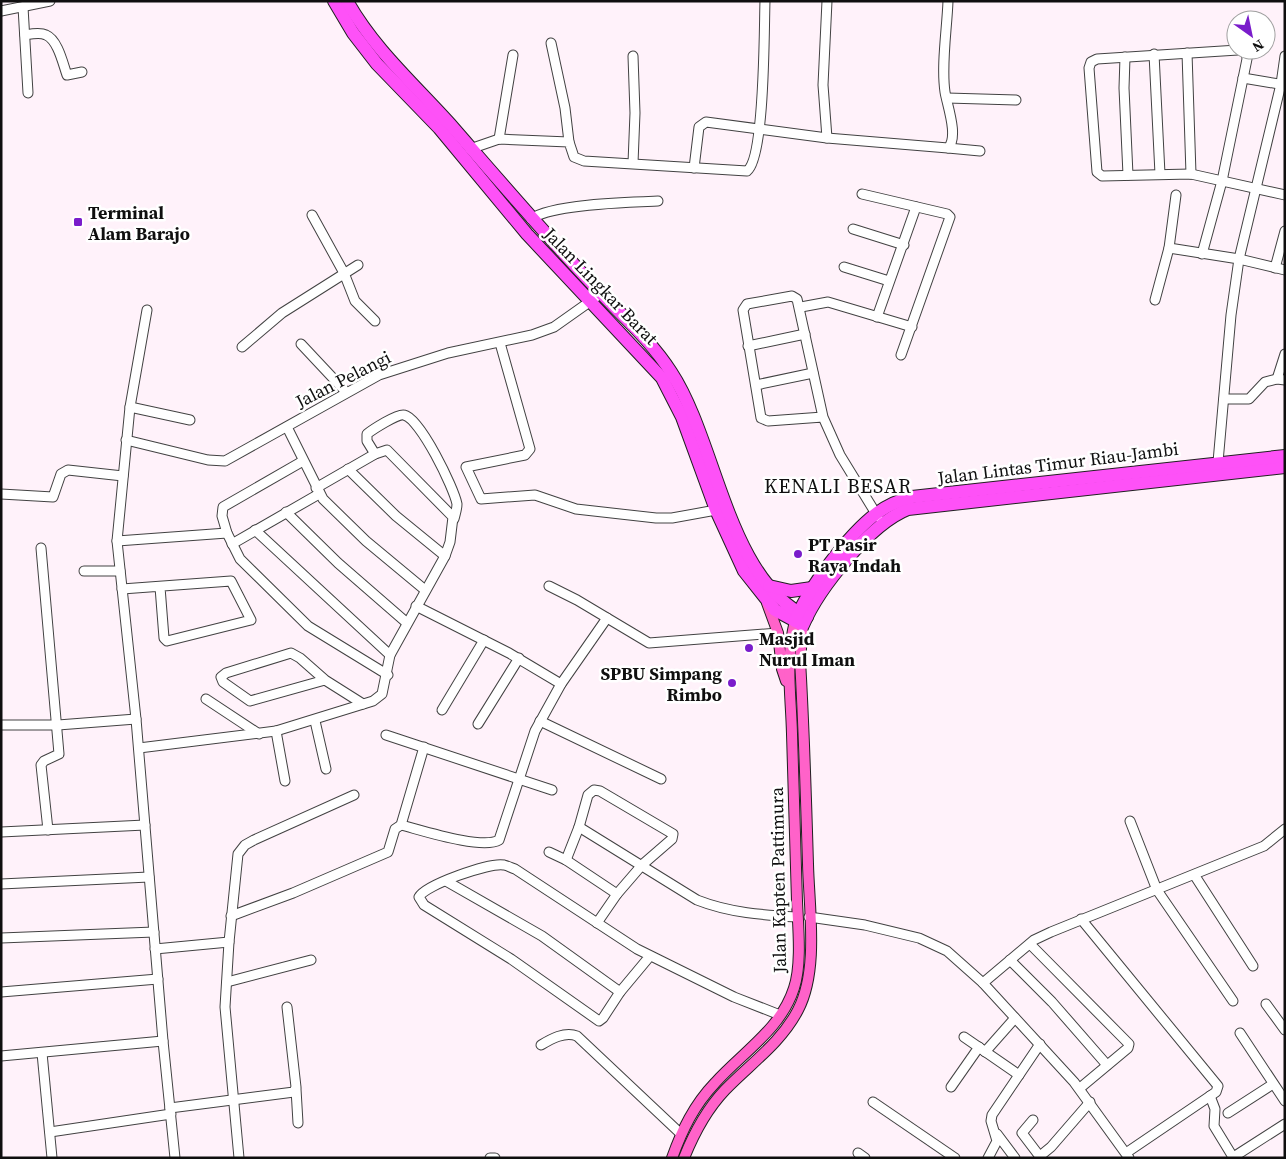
<svg xmlns="http://www.w3.org/2000/svg" width="1286" height="1159" font-family="'Source Serif 4',serif">
<style>
.lines{fill:none;stroke-linecap:round;stroke-linejoin:round}
.minor-casing{stroke:#424242;stroke-width:11}
.major-casing{stroke:#202020;stroke-width:12}
.highway-casing{stroke:#202020;stroke-width:14}
.minor{stroke:#fff;stroke-width:9}
.major{stroke:#ff62c9;stroke-width:10}
.highway{stroke:#fe51f7;stroke-width:12}
.poi-dot{fill:#7a1ccb;stroke:#fff;stroke-width:2}
.labels{text-anchor:middle;dominant-baseline:central;stroke-width:5;stroke-linejoin:round;paint-order:stroke}
.poi-label{font-size:18px;font-weight:bold;fill:#0f0f0f;stroke:#fff;text-anchor:start}
.street-label{font-size:18px;fill:#0f0f0f;stroke:#fff}
.quarter-label{font-size:20px;letter-spacing:1px;fill:#0f0f0f;stroke:#fff}
</style>
<rect width="100%" height="100%" fill="#fff2fa"/>
<g class="lines">
<g class="minor-casing">
<g id="minor">
<path d="M23 7 28 93"/>
<path d="M1 11 50 1"/>
<path d="M25 35C31 34 40 32 46 35 58 40 63 64 67 75L82 72"/>
<path d="M551 43 565 108 569 142"/>
<path d="M1238 50 1097 59 1091 62 1089 68 1097 172 1102 176 1191 174 1285 195"/>
<path d="M1187 53 1191 174"/>
<path d="M1154 54 1160 174"/>
<path d="M633 56 635 113 633 163"/>
<path d="M1125 57 1124 88 1128 175"/>
<path d="M1243 78 1285 85"/>
<path d="M947 98 1016 100"/>
<path d="M827 138 823 85 827 1"/>
<path d="M499 139 513 55"/>
<path d="M948 148 980 151"/>
<path d="M470 149 499 139 569 142 574 157 584 161 747 171C765 158 764 28 765 1"/>
<path d="M694 168 699 127 706 122 827 138 948 148C959 137 947 105 945 92 941 65 947 29 948 1"/>
<path d="M862 194 947 214 950 217 901 355"/>
<path d="M312 215 344 273 355 301 375 321"/>
<path d="M531 219C551 204 630 202 658 201"/>
<path d="M853 229 904 245"/>
<path d="M1169 248 1239 259 1285 270"/>
<path d="M1202 254 1222 181 1247 59 1246 52 1243 50"/>
<path d="M844 267 889 281"/>
<path d="M1275 268 1285 231"/>
<path d="M1155 300 1169 248 1176 195"/>
<path d="M801 307 828 302 912 327"/>
<path d="M147 310 130 407 117 541 136 719 163 1041 175 1158"/>
<path d="M877 317 916 207"/>
<path d="M500 343 530 449 525 455 466 467 481 499 535 495 576 509 656 518H672L716 510"/>
<path d="M301 344 346 392"/>
<path d="M748 346 805 334"/>
<path d="M242 347 282 313 358 265"/>
<path d="M1285 354 1277 379 1285 380"/>
<path d="M756 385 813 373"/>
<path d="M1224 399H1249L1265 382 1277 379"/>
<path d="M130 407 190 420"/>
<path d="M823 417 768 421 761 418 743 310 747 304 792 296 797 299 823 417 840 455 878 517"/>
<path d="M287 427 323 499 366 541 425 590"/>
<path d="M126 440 208 460 225 461 379 375 448 353 532 335 554 327 595 298"/>
<path d="M375 454 367 441V434C372 430 398 413 404 415 420 418 454 488 457 504 457 509 455 515 454 519"/>
<path d="M303 461 223 507 222 516 227 533 240 559 308 626 388 675"/>
<path d="M1218 462 1231 315 1239 259 1281 84 1285 56"/>
<path d="M348 469 396 516 445 556"/>
<path d="M1 494 53 497 61 474 68 470 123 476"/>
<path d="M286 512 338 563 407 623"/>
<path d="M255 530 390 655"/>
<path d="M117 541 227 533"/>
<path d="M232 544 319 494"/>
<path d="M41 548 59 754 44 761 41 765 48 830"/>
<path d="M84 571H120"/>
<path d="M549 586 577 600 649 643 778 633"/>
<path d="M122 589 231 581 251 620 167 641 164 638 160 587"/>
<path d="M416 606 509 653 561 684"/>
<path d="M325 680 250 701 223 682 221 677 226 673 291 653 300 658 325 680 363 704"/>
<path d="M206 699 259 734"/>
<path d="M442 710 484 640"/>
<path d="M315 721 326 769"/>
<path d="M540 721 661 779"/>
<path d="M478 724 519 658"/>
<path d="M1 725H58L136 719"/>
<path d="M276 731 285 781"/>
<path d="M386 735 552 790"/>
<path d="M139 748 276 731 373 701 382 694 390 655 445 556 450 542 453 517 387 450 375 454 316 488"/>
<path d="M1130 821 1157 890 1233 1001"/>
<path d="M401 825C421 830 482 850 499 840L535 731 561 684 607 618"/>
<path d="M579 827 697 900C730 913 763 915 797 917"/>
<path d="M1 832 145 825"/>
<path d="M549 852 566 860 617 894"/>
<path d="M566 860 579 827 588 795 594 790 600 791 673 834 672 839 642 865 617 894 597 923"/>
<path d="M1195 876 1253 966"/>
<path d="M446 881 542 936 620 992"/>
<path d="M1 884 149 877"/>
<path d="M231 916 293 893 388 852 395 829 401 825 424 747"/>
<path d="M809 917 865 925 919 938 947 951 983 983 1074 1082 1129 1158"/>
<path d="M1081 919 1218 1086 1216 1092 1126 1153"/>
<path d="M1 938 154 932"/>
<path d="M1030 944 1129 1044 1128 1048 1080 1088"/>
<path d="M155 949 229 942"/>
<path d="M650 956 620 992 603 1018 599 1021 511 959 424 905 419 897C425 885 490 862 504 865 508 866 512 868 515 869L637 949 734 997 780 1015"/>
<path d="M1010 960 1052 1002 1107 1065"/>
<path d="M227 982 311 960"/>
<path d="M983 983 1034 940 1051 932 1264 846 1285 829"/>
<path d="M1 992 158 979"/>
<path d="M1266 1004 1285 1030"/>
<path d="M1240 1033 1285 1101"/>
<path d="M964 1037 1019 1075"/>
<path d="M541 1045C551 1039 565 1031 577 1036L681 1134"/>
<path d="M985 1052 1015 1018"/>
<path d="M42 1053 52 1158"/>
<path d="M1 1056 163 1041"/>
<path d="M951 1087 979 1047"/>
<path d="M296 1089 298 1123"/>
<path d="M1210 1096 1215 1109 1214 1126 1233 1157"/>
<path d="M873 1102 955 1158"/>
<path d="M170 1108 294 1092 296 1087 287 1007"/>
<path d="M1228 1113 1273 1084"/>
<path d="M1033 1120 1022 1133 1041 1158"/>
<path d="M50 1132 171 1114"/>
<path d="M997 1134 1015 1158"/>
<path d="M858 1153 865 1158"/>
<path d="M1040 1156 1051 1147 1090 1102"/>
<path d="M239 1158 225 1007 229 942 238 854 245 845 254 840 354 795"/>
<path d="M490 1158H495"/>
<path d="M988 1158 997 1141 991 1121 992 1115 1040 1044"/>
<path d="M1232 1158 1285 1124"/>
</g>
</g>
<g class="major-casing">
<g id="major">
<path d="M767 603 778 633 782 669 786 681"/>
<path d="M672 1158C682 1130 694 1105 715 1083 743 1052 781 1029 794 988 802 964 798 926 797 901 795 845 794 790 792 734 791 693 785 662 795 621"/>
<path d="M684 1158C694 1133 706 1110 725 1090 750 1064 781 1043 798 1010 819 970 809 908 808 864 806 796 804 728 800 660L803 625"/>
</g>
</g>
<g class="highway-casing">
<g id="highway">
<path d="M334 1 353 33 377 64 439 128 527 234 662 378 682 417 716 510 744 571 775 610 803 625C819 588 870 524 908 509L1285 467"/>
<path d="M347 1C374 49 414 84 450 124 497 178 544 233 593 285 620 314 650 339 671 372 717 442 727 579 807 617"/>
<path d="M769 586 791 591 812 588"/>
<path d="M795 621C809 587 848 535 877 513 888 505 899 500 912 497L1285 456"/>
</g>
</g>
<use href="#minor" class="minor"/>
<use href="#major" class="major"/>
<use href="#highway" class="highway"/>
</g>
<g class="poi-dot">
<rect x="73" y="217" width="10" height="10" rx="2.5"/>
<circle cx="798" cy="554" r="5"/>
<circle cx="749" cy="648" r="5"/>
<circle cx="732" cy="683" r="5"/>
</g>
<g class="labels">
<g class="poi-label">
<text x="88" y="212">Terminal<tspan x="88" dy="21">Alam Barajo</tspan></text>
<text x="808" y="544">PT Pasir<tspan x="808" dy="21">Raya Indah</tspan></text>
<text x="759" y="638">Masjid<tspan x="759" dy="21">Nurul Iman</tspan></text>
<text x="722" y="673" text-anchor="end">SPBU Simpang<tspan x="722" dy="21">Rimbo</tspan></text>
</g>
<g class="street-label">
<text transform="translate(601 286) rotate(46)">Jalan Lingkar Barat</text>
<text transform="translate(343 379) rotate(-27)">Jalan Pelangi</text>
<text transform="translate(1058 463) rotate(-7)">Jalan Lintas Timur Riau-Jambi</text>
<text transform="translate(778 880) rotate(-91)">Jalan Kapten Pattimura</text>
</g>
<g class="quarter-label">
<text x="838" y="486">KENALI BESAR</text>
</g>
</g>
<rect width="1286" height="1159" fill="none" stroke="#0f0f0f" stroke-width="5"/>
<g transform="translate(1251 35) rotate(147)"><circle r="24" fill="#ffffff" stroke="#9f9f9f"/>
<path d="M0-4L9 19L0 12L-9 19Z" fill="#7a1ccb"/>
<text y="-8" font-size="14" font-weight="bold" text-anchor="middle" fill="#0f0f0f">N</text>
</g>
</svg>
